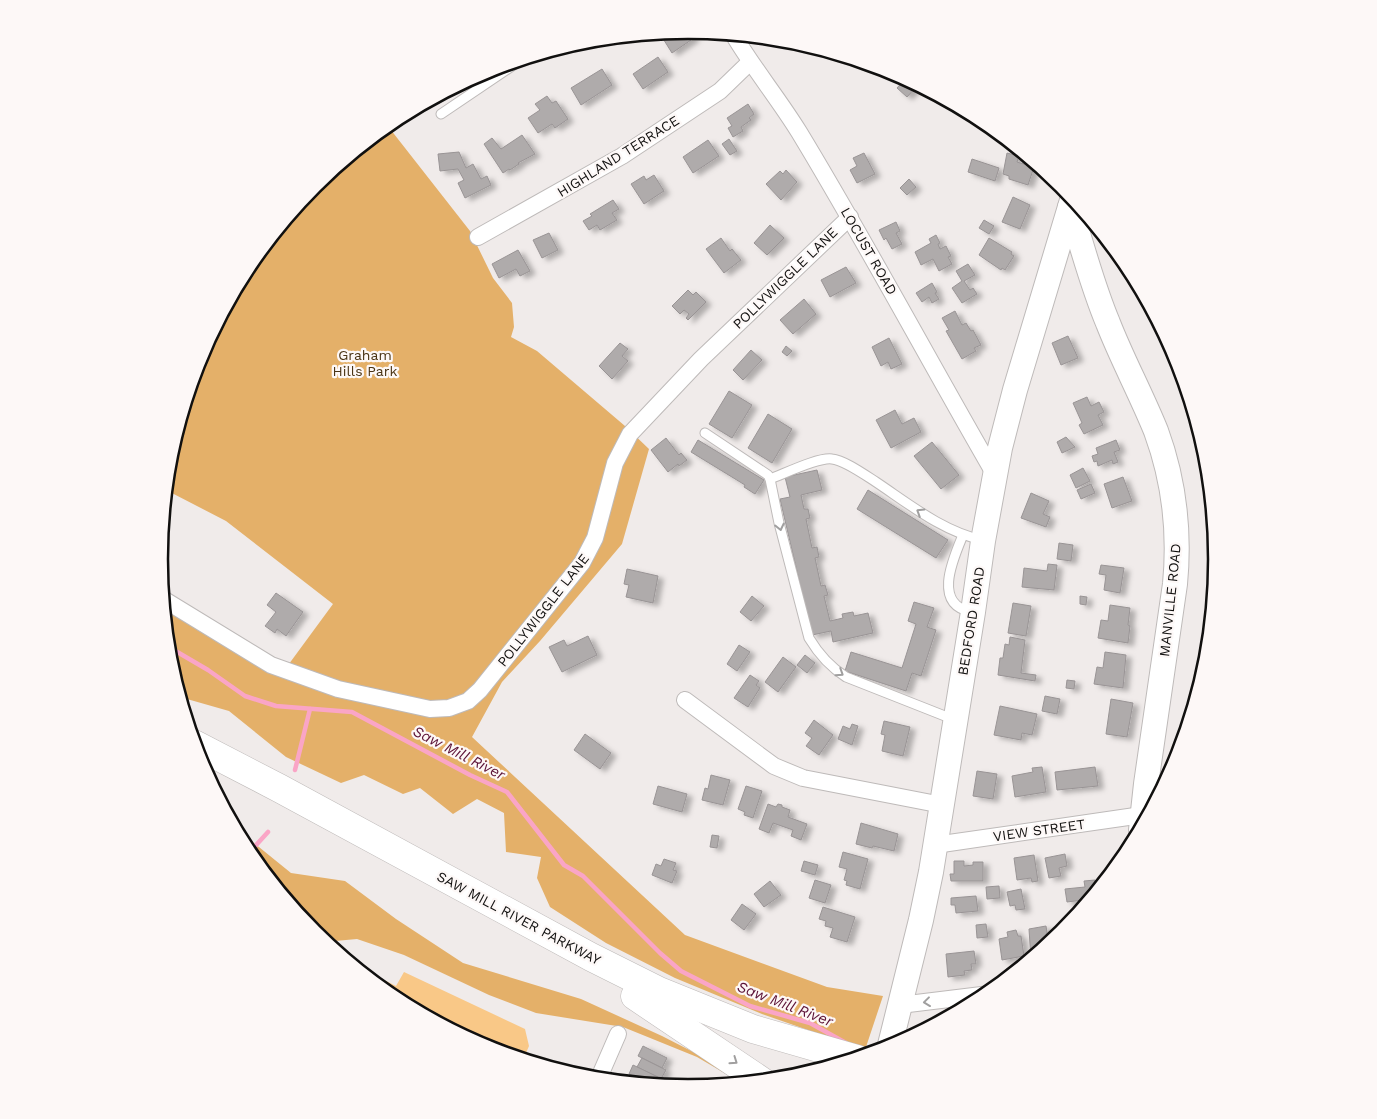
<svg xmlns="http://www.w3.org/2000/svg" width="1377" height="1119" font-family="'Work Sans',sans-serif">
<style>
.green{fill:#f9c887}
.forest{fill:#e4b069}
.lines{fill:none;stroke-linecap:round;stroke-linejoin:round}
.stream{stroke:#faa5c6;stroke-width:4.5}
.building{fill:#afabab;stroke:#999495;filter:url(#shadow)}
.service-casing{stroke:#bebab9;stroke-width:11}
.minor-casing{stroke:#bebab9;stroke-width:18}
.secondary-casing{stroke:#bebab9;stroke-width:26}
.trunk-casing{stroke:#bebab9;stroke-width:29}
.service{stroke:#fff;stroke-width:9}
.minor{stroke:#fff;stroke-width:16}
.secondary{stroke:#fff;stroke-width:24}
.trunk{stroke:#fff;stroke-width:28}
.oneway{stroke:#a09f9f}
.labels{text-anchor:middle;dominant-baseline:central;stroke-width:4.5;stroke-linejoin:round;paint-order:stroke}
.street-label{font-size:14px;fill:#11100f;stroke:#fdf8f7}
.park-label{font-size:14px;fill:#4a3415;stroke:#fdf8f7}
.water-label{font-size:15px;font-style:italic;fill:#5c1337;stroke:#fdf8f7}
.rim{fill:none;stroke:#11100f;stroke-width:2.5}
</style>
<defs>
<filter id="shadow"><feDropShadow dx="5.5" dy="3" stdDeviation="2.5" flood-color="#0004"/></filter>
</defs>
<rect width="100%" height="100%" fill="#f0ebea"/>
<path class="green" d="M350 963 396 986 404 972 525 1029 529 1046 523 1060 486 1049 394 1000Z"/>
<g class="forest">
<path d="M387 125 470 231 493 278 512 303 514 327 511 337 537 351 625 426 649 449 622 544 540 641 502 682 472 737 685 935 827 987 883 996 865 1050 762 1014 675 978 606 943 550 907 537 878 541 857 506 852 504 813 477 799 453 814 420 788 403 794 364 775 341 783 286 757 229 711 180 697 169 663 163 597 286 668 333 604 226 521 166 490 169 456 199 357 248 265 314 185Z"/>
<path d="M233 826 291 873 345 881 396 919 463 963 581 999 662 1036 744 1078 776 1072 794 1078 743 1084 697 1057 623 1027 536 1013 489 995 404 955 357 939 324 942 314 934 248 853Z"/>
</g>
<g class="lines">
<g class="stream">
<path d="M167 646 208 670 245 696 276 706 352 712 470 775 507 792 564 865 583 876 660 953 681 971 750 1006 810 1023 846 1043"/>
<path d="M295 770 310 709"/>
<path d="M248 854 268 832"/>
</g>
</g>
<g class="building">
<path d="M688 30 694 38 672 53 662 37 669 32Z"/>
<path d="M658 57 668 72 643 89 633 74Z"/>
<path d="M602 69 612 85 581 105 571 88Z"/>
<path d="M906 78 918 85 907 97 897 88Z"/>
<path d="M547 96 552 103 556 101 568 119 555 128 552 124 538 133 528 118 540 110 535 104Z"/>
<path d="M748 104 754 114 749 118 751 120 741 127 743 131 733 137 728 128 732 126 727 118Z"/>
<path d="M522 135 535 154 518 163 519 164 510 170 509 169 503 173 484 144 492 138 501 149Z"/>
<path d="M729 139 737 151 730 155 722 144Z"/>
<path d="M708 140 719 156 693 173 683 157Z"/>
<path d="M459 152 466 168 473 164 481 179 487 176 491 185 465 198 458 183 464 180 458 169 440 171 438 154Z"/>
<path d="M864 153 875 174 857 183 850 170 857 166 853 158Z"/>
<path d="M1007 153 1019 156 1017 162 1034 167 1028 185 1009 179V176L1003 174Z"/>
<path d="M972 159 999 168 995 181 968 172Z"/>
<path d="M786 170 797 182 781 200 766 184 780 171 783 174Z"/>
<path d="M654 175 664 191 644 204 631 184 644 176 646 180Z"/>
<path d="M909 179 916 187 907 195 900 188Z"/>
<path d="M1013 197 1030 205 1020 229 1002 222Z"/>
<path d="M613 200 619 209 612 213 617 220 600 230 597 225 589 230 583 221 592 216 590 214Z"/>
<path d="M984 220 994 226 989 234 979 228Z"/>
<path d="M896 222 900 231 896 233 902 244 892 249 886 238 884 240 879 230Z"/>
<path d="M770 225 784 238 767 255 754 243Z"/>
<path d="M549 233 558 250 542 258 533 240Z"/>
<path d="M936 235 940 243 938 244 940 249 946 246 951 256 948 257 952 264 939 271 933 259 921 265 915 252 931 243 929 239Z"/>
<path d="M721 238 730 251 732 249 741 260 724 273 706 249Z"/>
<path d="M989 238 1012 252 1011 254 1014 256 1005 270 1002 268 1001 270 979 255Z"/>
<path d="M518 250 530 271 520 276 516 269 499 278 492 264Z"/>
<path d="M968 264 975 275 964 281 970 290 973 288 977 294 962 303 952 288 962 281 956 271Z"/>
<path d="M846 267 856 283 830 297 821 280Z"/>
<path d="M932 283 937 292 935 293 939 299 932 303 929 297 922 302 916 293Z"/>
<path d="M688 290 693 295 696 292 706 302 688 320 686 318 689 314 684 310 680 314 672 306Z"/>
<path d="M804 299 816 314 793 334 780 320Z"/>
<path d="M955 311 962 325 966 323 971 331 973 330 981 345 974 348 976 351 962 359 946 331 949 330 942 318Z"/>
<path d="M1068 336 1078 358 1061 365 1052 343Z"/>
<path d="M889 338 902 364 891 369 888 362 881 366 872 347Z"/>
<path d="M620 343 628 349 622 356 628 361 612 379 599 366Z"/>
<path d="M786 346 792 351 787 356 782 352Z"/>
<path d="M1173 347 1181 368 1176 370 1168 354 1171 353 1169 349Z"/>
<path d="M751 350 762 360 743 380 733 370Z"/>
<path d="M1186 385 1193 406H1192L1183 386Z"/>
<path d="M729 391 752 405 732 438 709 424Z"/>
<path d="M1087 397 1091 406 1099 402 1104 412 1098 415 1103 425 1084 434 1079 425 1082 423 1073 403Z"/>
<path d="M895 410 902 424 914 418 921 432 891 448 876 420Z"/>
<path d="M768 414 792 429 772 463 748 448Z"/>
<path d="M1066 437 1075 447 1062 453 1057 442Z"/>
<path d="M666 438 679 455 681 453 687 460 679 466 678 464 668 472 651 450Z"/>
<path d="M698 440 764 480 755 494 744 487 745 485 691 452Z"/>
<path d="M1116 440 1120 450 1114 452 1118 462 1113 464 1112 460 1098 466 1097 461 1094 462 1092 456 1098 454 1096 448Z"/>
<path d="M932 442 959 475 941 489 914 456Z"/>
<path d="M1083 468 1090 481 1076 488 1070 475Z"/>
<path d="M817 470 822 490 801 495 804 509H808L810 518 806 519 812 548 817 547 819 557 815 558 821 586 825 585 828 595 824 596 830 621 843 618 842 614 853 612 854 616 868 613 873 633 833 642 831 631 812 635 780 499 790 497 785 477Z"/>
<path d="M1123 477 1132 501 1112 508 1104 484Z"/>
<path d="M1091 484 1095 493 1081 499 1077 490Z"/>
<path d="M868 490 948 540 936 558 857 509Z"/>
<path d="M1031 493 1049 501 1043 514 1050 517 1046 527 1021 518Z"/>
<path d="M1059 543 1073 545 1071 561 1057 559Z"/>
<path d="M1048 564 1057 565 1054 590 1022 587 1024 568 1047 571Z"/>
<path d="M1101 565 1124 568 1120 593 1104 590 1106 575 1099 574Z"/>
<path d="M627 569 658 576 653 603 626 597 629 585 624 584Z"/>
<path d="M276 593 303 612 286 636 277 629 275 633 265 626 276 612 267 605Z"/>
<path d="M752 596 764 606 751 621 740 612Z"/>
<path d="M1080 596 1087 597 1086 605 1080 604Z"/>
<path d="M914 602 934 608 927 627 936 630 921 676 912 673 906 691 845 671 851 652 902 668 916 624 908 621Z"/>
<path d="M1013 603 1031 606 1026 636 1008 633Z"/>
<path d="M1110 605 1130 608 1128 625 1130 626 1128 643 1098 638 1101 620 1108 621Z"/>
<path d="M1210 630H1211L1209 648H1207Z"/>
<path d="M588 636 597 655 562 672 549 647 564 640 567 646Z"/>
<path d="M1010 637 1025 640 1021 673 1036 675 1035 681 998 675 1000 658H1003L1005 644 1009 645Z"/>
<path d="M739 645 750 652 737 671 727 664Z"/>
<path d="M1105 652 1126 655 1123 688 1094 684 1097 667 1103 668Z"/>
<path d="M805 655 815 663 807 673 797 665Z"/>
<path d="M783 657 796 667 778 692 765 682Z"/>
<path d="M1201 661 1208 662 1204 676V674H1200Z"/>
<path d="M750 675 759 681 756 685 760 688 748 707 734 698Z"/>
<path d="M1067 680 1075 681 1074 689 1066 688Z"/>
<path d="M1045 696 1060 699 1057 714 1042 711Z"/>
<path d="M1111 699 1133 703 1127 737 1106 734Z"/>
<path d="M1000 706 1037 714 1032 735 1022 733 1021 740 994 735Z"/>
<path d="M814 720 833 735 819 755 806 746 812 738 805 733Z"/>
<path d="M884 721 910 727 903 756 882 751 885 735 881 734Z"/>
<path d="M852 724 858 726 852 745 838 739 843 726 850 729Z"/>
<path d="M585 734 611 753 600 769 574 750Z"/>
<path d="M1042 767 1046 792 1015 797 1012 776 1033 772 1032 768Z"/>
<path d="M1095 767 1098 786 1057 790 1055 772Z"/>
<path d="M977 771 997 774 993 799 973 796Z"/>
<path d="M711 775 730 780 723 805 702 800 705 788 708 789Z"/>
<path d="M658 786 687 794 682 812 653 804Z"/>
<path d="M746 786 762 791 753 818 744 815 745 812 738 809Z"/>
<path d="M768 804 776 807 778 804 782 805V807L790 810 788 817 807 824 801 840 791 836 793 830 773 823 769 833 759 829Z"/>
<path d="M861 823 898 834 894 851 873 846 872 848 856 844Z"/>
<path d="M712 835 719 836 717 848 710 847Z"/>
<path d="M843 852 868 859 860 889 846 885 847 881 844 880 847 869 839 867Z"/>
<path d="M1065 854 1067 866 1059 868 1061 876 1049 878 1045 858Z"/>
<path d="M1034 855 1038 881 1032 882 1031 878 1017 880 1014 858Z"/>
<path d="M664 859 676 863 673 870 677 871 672 883 652 875 656 864 661 866Z"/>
<path d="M804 861 818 865 815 875 801 871Z"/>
<path d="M954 861H964V866L973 865V862H983V881H951L950 874H954Z"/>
<path d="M815 880 831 885 825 903 809 898Z"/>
<path d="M1095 880 1097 892 1091 899 1067 902 1065 889 1085 887 1084 881Z"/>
<path d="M770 881 781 895 764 907 754 894Z"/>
<path d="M999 886 1000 898 987 899 986 887Z"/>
<path d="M1021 889 1025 909 1016 910 1015 905 1010 906 1007 892Z"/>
<path d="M976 896 978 911 956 913 955 905H951V898Z"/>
<path d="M742 904 756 914 744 930 731 920Z"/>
<path d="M823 907 855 917 847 942 830 937 833 928 825 926 826 921 819 919Z"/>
<path d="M986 924 988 937 977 938 976 925Z"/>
<path d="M1046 926 1049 945 1031 960 1029 929Z"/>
<path d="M1016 930 1018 936H1021L1024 956 1002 960 999 939 1008 937 1007 932Z"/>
<path d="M974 951 976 964H971L972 970 964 971 965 975 948 977 946 954Z"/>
<path d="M643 1046 667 1058 662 1068 638 1056Z"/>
<path d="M642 1058 666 1070 661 1079 637 1067Z"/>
<path d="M633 1065 658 1077 654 1086 629 1074Z"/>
<path d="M633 1076 652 1085 629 1083Z"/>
<path d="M712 1081 722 1086 709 1087Z"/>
</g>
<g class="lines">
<g class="service-casing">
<g id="service">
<path d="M441 114 521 60"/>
<path d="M705 433 768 475 770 479 779 523 809 638C818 653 830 667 846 677L955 720"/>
<path d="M770 479C784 474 818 457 832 459 844 460 865 475 876 482 909 504 942 531 982 540"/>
<path d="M963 535C953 559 932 605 972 612"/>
</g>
</g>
<g class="minor-casing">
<g id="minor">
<path d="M733 34C753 68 778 98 799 132 867 244 929 361 995 475"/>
<path d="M478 237 622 156 720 91 750 62"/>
<path d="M163 599 271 665 338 689 430 709 449 708 468 701 480 690 582 563 595 538 615 463 630 434 701 359 850 217"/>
<path d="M685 700 774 766 803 778 942 805"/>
<path d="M935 845 1142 815"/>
<path d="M900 1005 990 994"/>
<path d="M598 1080 618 1034"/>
</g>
</g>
<g class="secondary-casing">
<g id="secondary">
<path d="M1070 207C1082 246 1092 285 1108 323 1122 359 1141 394 1156 431 1174 480 1180 532 1175 584L1146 784 1141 830"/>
<path d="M889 1049 921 920 931 872 973 612 983 541 1000 448 1015 390 1073 197"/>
</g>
</g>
<g class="trunk-casing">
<g id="trunk">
<path d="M194 744 279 788 591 957 659 991 753 1029 857 1059"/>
<path d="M635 996 763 1082"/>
</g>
</g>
<use href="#service" class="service"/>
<use href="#minor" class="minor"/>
<use href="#secondary" class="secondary"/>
<use href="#trunk" class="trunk"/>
</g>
<defs><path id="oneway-chevron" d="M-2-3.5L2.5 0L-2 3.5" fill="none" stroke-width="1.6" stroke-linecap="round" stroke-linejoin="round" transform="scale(1.25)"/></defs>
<g class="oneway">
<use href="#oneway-chevron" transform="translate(920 512) rotate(-148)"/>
<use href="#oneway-chevron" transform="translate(780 527) rotate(77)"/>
<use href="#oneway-chevron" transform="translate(840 673) rotate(33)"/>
<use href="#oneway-chevron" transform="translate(927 1002) rotate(173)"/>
<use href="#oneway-chevron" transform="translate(734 1061) rotate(35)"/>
</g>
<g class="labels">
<g class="street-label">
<text transform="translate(618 156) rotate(-32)">HIGHLAND TERRACE</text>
<text transform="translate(869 251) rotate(60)">LOCUST ROAD</text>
<text transform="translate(785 278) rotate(-44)">POLLYWIGGLE LANE</text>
<text transform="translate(1170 600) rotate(-84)">MANVILLE ROAD</text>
<text transform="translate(543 610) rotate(-52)">POLLYWIGGLE LANE</text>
<text transform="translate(971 621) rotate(-81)">BEDFORD ROAD</text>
<text transform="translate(1039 830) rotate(-8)">VIEW STREET</text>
<text transform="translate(519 918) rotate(28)">SAW MILL RIVER PARKWAY</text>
</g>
<g class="park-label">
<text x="365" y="355">Graham<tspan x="365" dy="16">Hills Park</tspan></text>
</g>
<g class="water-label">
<text transform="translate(459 753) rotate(27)">Saw Mill River</text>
<text transform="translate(785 1004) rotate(21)">Saw Mill River</text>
</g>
</g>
<path d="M0 0H1377V1119H0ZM168 559a520 520 0 1 1 1040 0a520 520 0 1 1-1040 0Z" fill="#fdf8f7" fill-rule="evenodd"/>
<path class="rim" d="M168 559a520 520 0 1 1 1040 0a520 520 0 1 1-1040 0Z"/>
</svg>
